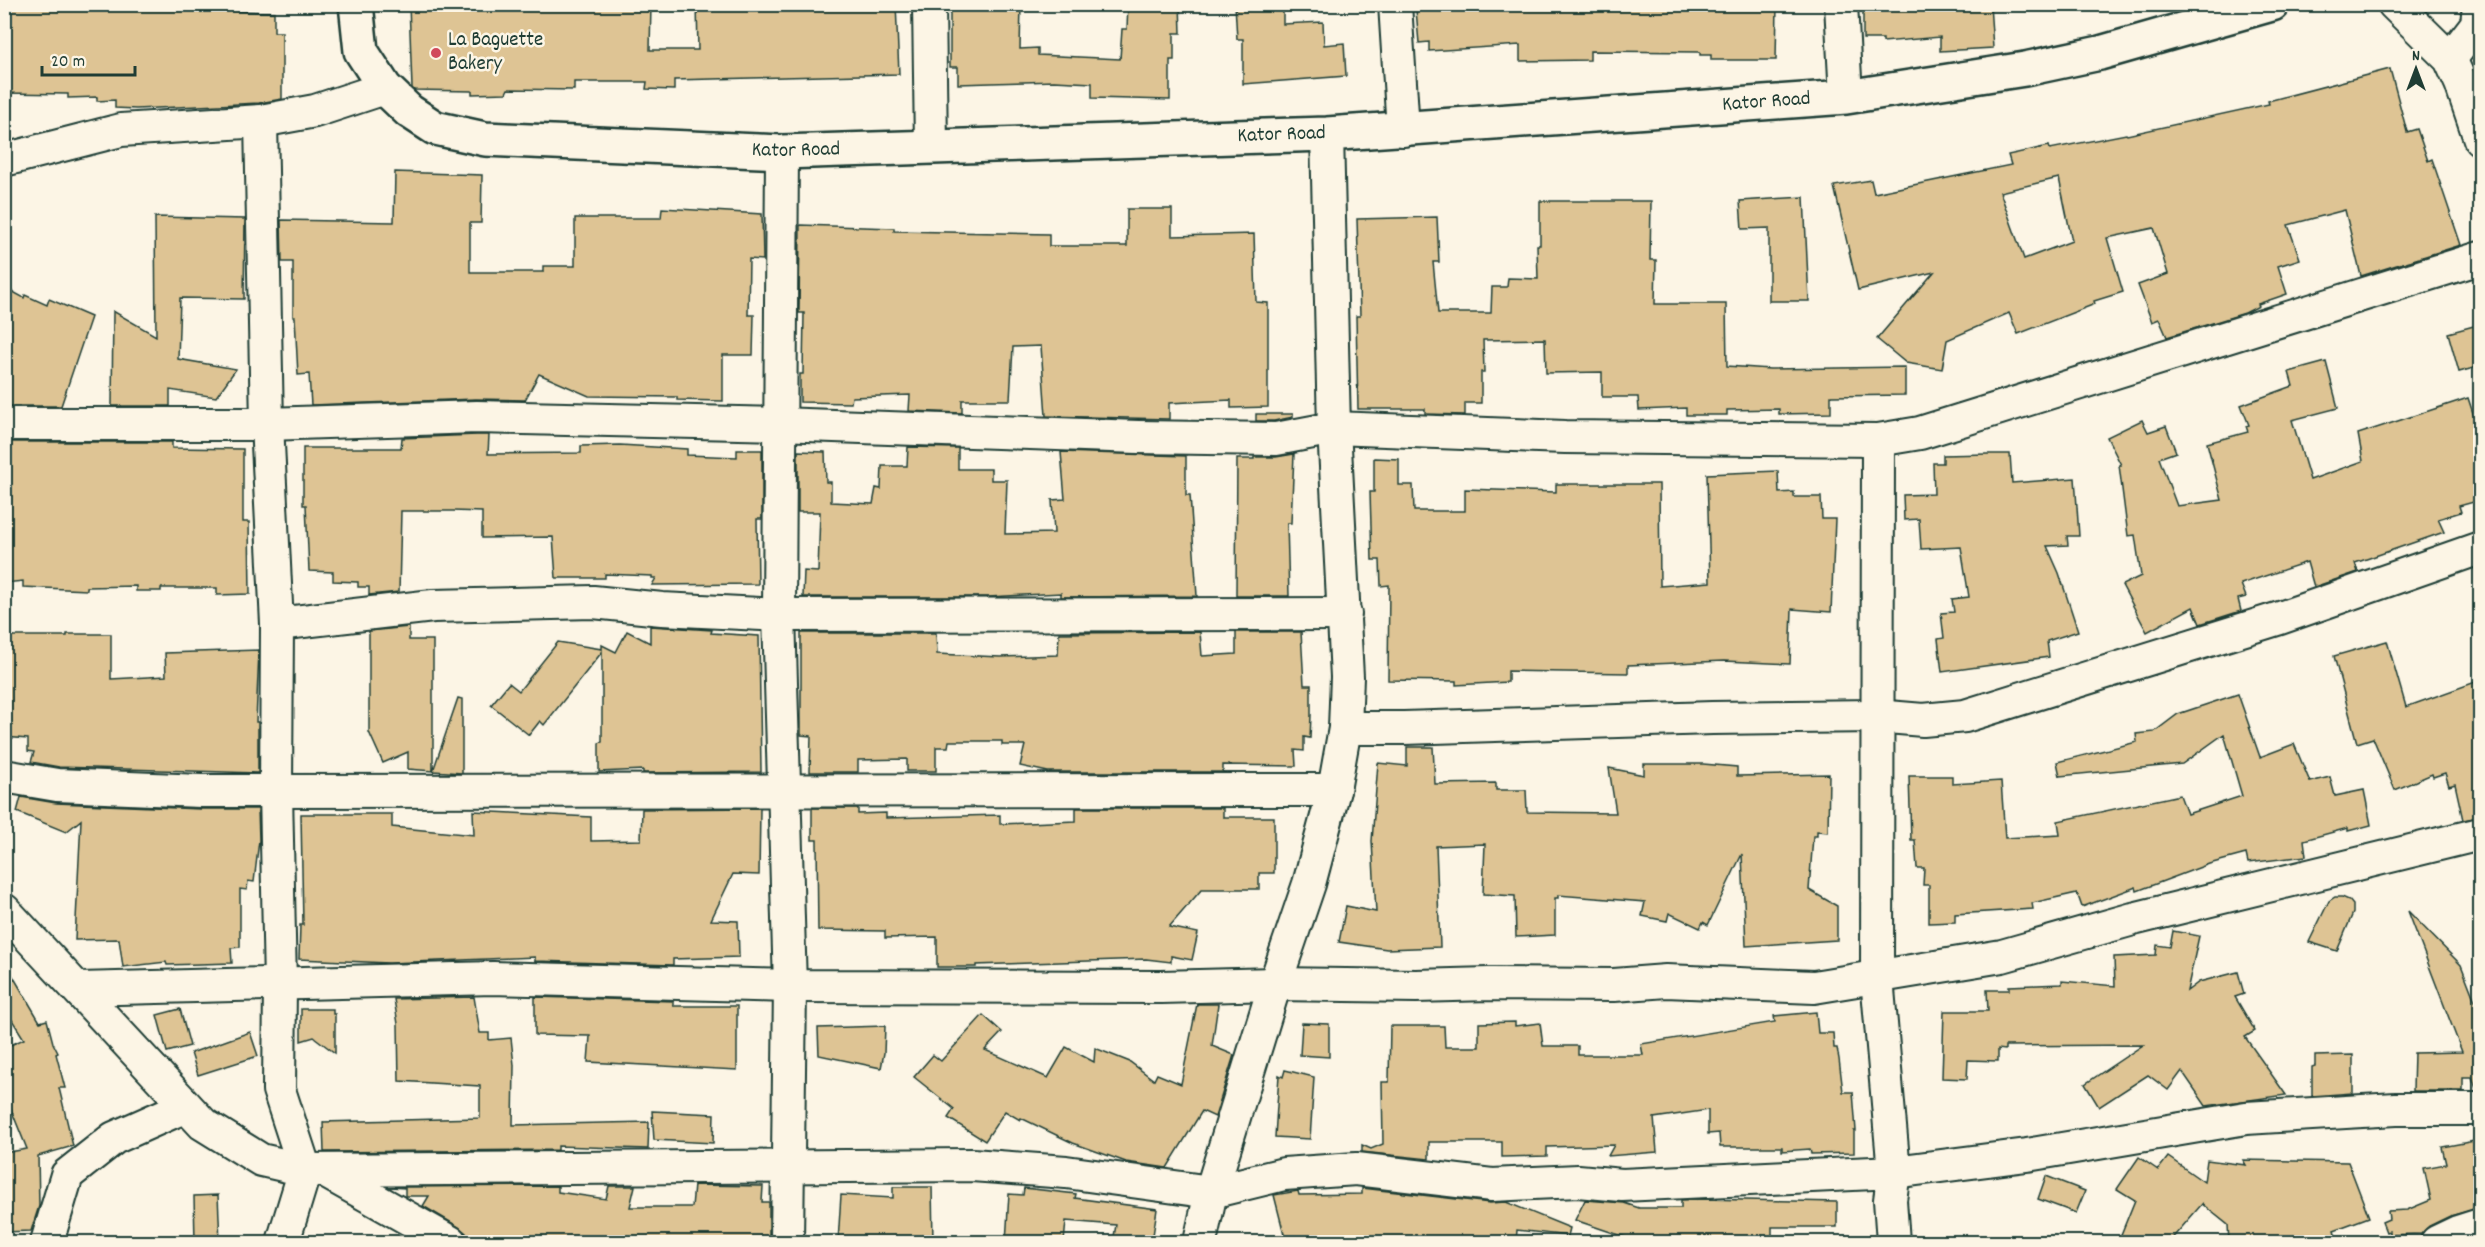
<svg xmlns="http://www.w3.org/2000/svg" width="2485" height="1247" font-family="Dekko,sans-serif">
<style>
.building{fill:#dec494;stroke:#1f3d34;stroke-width:1.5;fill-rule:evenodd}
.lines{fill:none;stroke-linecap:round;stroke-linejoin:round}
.street-casing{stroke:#1f3d34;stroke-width:36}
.secondary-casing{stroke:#1f3d34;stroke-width:38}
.street{stroke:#fcf5e5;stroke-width:32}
.secondary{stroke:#fcf5e5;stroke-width:33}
.poi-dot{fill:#d1495b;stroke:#fcf5e5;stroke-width:2}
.labels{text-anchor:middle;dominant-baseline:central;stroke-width:5;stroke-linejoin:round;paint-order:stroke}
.poi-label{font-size:21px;fill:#1f3d34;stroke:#fcf5e5;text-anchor:start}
.street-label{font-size:21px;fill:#1f3d34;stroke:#fcf5e5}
</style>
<rect width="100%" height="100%" fill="#fcf5e5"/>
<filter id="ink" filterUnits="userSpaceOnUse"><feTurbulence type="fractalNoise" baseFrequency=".0167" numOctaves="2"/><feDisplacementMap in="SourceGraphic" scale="12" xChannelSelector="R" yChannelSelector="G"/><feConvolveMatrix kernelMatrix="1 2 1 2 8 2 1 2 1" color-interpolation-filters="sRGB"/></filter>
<g filter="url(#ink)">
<g class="building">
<path d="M4 4H180V10L274 12V32H282V99L259 103 136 109 115 108V100L97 101V97L68 98V94L4 93Z"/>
<path d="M409 4H651L650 50H698L697 4H896L899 74 674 80V90L646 89 647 82H574V90L508 89 506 93 472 94V91L414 90 412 88Z"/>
<path d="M950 4H1021L1020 49 1038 48V55L1120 59 1122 29H1127L1128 4H1180L1181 33H1174V60H1170V100L1092 98V83L1054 81 958 84V67H950Z"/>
<path d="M1235 4H1283V24L1323 22 1324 45 1344 43 1346 76 1243 84V39H1237Z"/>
<path d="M1445 4H1777L1776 60H1711V55H1700V52L1590 51V60L1520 61V45L1429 51V42L1419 43 1416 10 1426 9V6Z"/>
<path d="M1863 4H1929V9L1990 5 1993 48 1940 51V37L1883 42V39H1863Z"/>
<path d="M2390 69 2407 132 2417 129 2428 161 2432 159 2461 245 2361 276 2345 210 2288 225 2300 259 2278 266 2287 294 2258 304 2259 306 2245 313 2167 337 2159 319 2152 322 2138 285 2168 274 2154 228 2107 238 2123 292 2094 301 2095 304 2018 334 2009 313 1947 340 1942 369 1906 363 1877 339 1934 272 1858 290 1834 186 1871 180 1874 193 2011 165 2008 155 2049 146 2050 149 2126 134 2127 135 2269 104 2268 101ZM2059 178 2072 241 2024 259 2000 192Z"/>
<path d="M395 172 482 175 481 223H470V272H543V266H575V218H661L662 208 762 214 763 260 749 259 748 315H754L753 355H723V401L677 400V397L589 396 539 374 525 400 476 399 311 405 309 374 298 375 295 317H293V262H282L281 220 394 222Z"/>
<path d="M1804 197 1809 301H1769V228L1742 229 1740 201Z"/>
<path d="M1540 201H1651L1650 260H1656L1655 304H1726L1727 366 1770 369 1905 367V395L1831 396V413L1779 414V409L1727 410V415H1686V408L1639 410 1638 397H1602V372L1546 373 1545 339 1483 340 1484 372H1481V403H1465V415L1425 414V409H1358L1356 316H1360L1357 219 1437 217 1439 262H1433L1438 313H1491L1492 287H1507L1508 278 1538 279 1537 245H1540Z"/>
<path d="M1127 209H1172V236L1254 234 1256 302 1268 303V407L1231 408V400L1169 403V419L1046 416 1041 346 1013 347 1010 400H962V413L909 411 910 395 852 397 851 403 800 402V374H803L804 313H799L800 225 894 228V231L1049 234V246H1127Z"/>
<path d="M155 217 245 219 244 299 180 298 178 359 236 369 216 397 170 390V406H112L113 311 156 336Z"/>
<path d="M4 287 24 298 25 295 47 305 49 299 91 317 61 406H4Z"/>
<path d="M2481 324V366L2459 372 2448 333Z"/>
<path d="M2326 362 2338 408 2292 420 2310 480 2363 461 2358 434 2468 398 2481 437V500L2459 506 2461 512 2438 519 2444 532 2355 563 2358 572 2314 587 2307 562 2241 584 2246 597 2238 599 2241 611 2200 624 2193 607 2147 632 2122 585 2141 576 2135 535 2128 536 2119 465H2121L2107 437 2142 420 2148 432 2166 426 2176 452 2159 458 2177 506 2222 500 2207 443 2248 432 2246 426 2249 425 2241 405 2293 386 2289 372Z"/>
<path d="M1256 414H1293V417L1274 421H1256Z"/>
<path d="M477 435H489L488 454 581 453V446L620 445 687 449V455L737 457V450H762V519H757L758 584 652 585 656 578H652V576L605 574V578H556L553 537 482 538V512L453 511H401L399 592 369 595V587H358V582L333 581V572L309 571 306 505H303V448H401L402 438Z"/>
<path d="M4 442H172V448L243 449V522H249L250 594 217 595V588H161V591H136V586L87 587V590L23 587V581L5 583Z"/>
<path d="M908 447 958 448V469H991V480H1007L1005 534 1054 533 1052 500 1065 499 1061 452 1186 456V495H1190L1197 596 1061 597V593L988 597H803L804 571 818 572 820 512H798V451L825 452 826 482H831V502L873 504 876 488 881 489 882 466H907Z"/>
<path d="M1294 454 1291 523H1287L1289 596H1236L1237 459H1254V457H1276Z"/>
<path d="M1988 454H2010L2012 483 2075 478 2079 536H2067L2068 545 2047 546 2059 573 2078 631 2047 641 2049 657 1942 672 1938 639 1944 638 1941 613 1954 612 1952 599 1969 597 1961 547 1921 549 1919 519 1904 520 1903 495 1934 494 1933 463H1943V455Z"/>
<path d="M1374 458 1399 459V485H1413L1414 511H1465V489L1556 492V484H1659L1660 586 1710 582 1707 474 1778 471 1779 493 1794 492V497H1821L1822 519H1835L1831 612 1792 609 1790 664 1724 661 1628 665V673L1508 671V682L1456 685V681L1388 680 1389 585 1381 586 1380 560H1372L1370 492H1374Z"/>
<path d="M650 626 712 630 711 633 759 636 761 772 643 773V770L599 772V743L602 742V652L544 725 540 721 529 735 491 705 509 683 519 691 558 642 602 649V645L616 652 627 631 650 643Z"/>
<path d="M409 627V640H433V771L408 769V752L383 763 369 732V631Z"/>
<path d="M1200 632 1202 656 1236 654V632H1301L1304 685H1311V715L1310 738 1304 737V751L1295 750 1296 766 1223 765V772H1048L1020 766 1025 745H1002V741H949L948 747H936V771H907V759L858 760V772H810L811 736 801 735V633H936L937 654 1000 657 1058 655 1059 633Z"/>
<path d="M67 634H111V679L166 676 165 653 259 650 256 722H258V773L59 767 31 762 34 752 28 751V739L4 737V636H67Z"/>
<path d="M2387 641 2406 707 2481 680V817L2463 820 2455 784 2449 786 2445 773 2433 777 2432 774 2395 790 2373 738 2357 743 2334 656Z"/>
<path d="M2238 694 2260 757 2294 744 2310 782 2330 777 2335 796 2364 790 2371 825 2348 831V828L2304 840 2306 856 2248 863 2246 854 2209 864 2137 891 2136 887 2082 907 2077 893 2032 903 2033 909 1955 914V922L1929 923V885H1923L1924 868H1917L1915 840H1911L1909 776H1952V784L2001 781 2005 838 2060 835 2058 821 2180 795 2187 814 2242 796 2224 734 2182 764 2060 776 2057 762 2137 742 2136 734 2154 732 2178 714Z"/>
<path d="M458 698 462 699V773L433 771Z"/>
<path d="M1407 747H1433L1435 784 1496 783V790H1526L1527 812 1616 813 1609 768 1644 775V764H1703L1737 767V776L1829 774 1828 832 1817 831V836H1813L1809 890 1837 906V940L1746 946 1742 854 1708 925 1703 922 1700 928 1669 913 1667 921 1642 916 1645 902 1558 895V898H1555V935L1516 937 1515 896 1483 894 1485 844 1436 846 1440 947 1387 949 1339 942 1346 906 1376 912 1372 841 1378 763 1407 766Z"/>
<path d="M21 797 56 803 200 809H258L259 840 254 882 248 881 247 890 240 889V947L231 948 232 963 167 965 166 962 123 967 119 939 75 940 81 820 66 832 17 812Z"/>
<path d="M760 808 759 875 733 874 711 920 738 921 739 957 673 959V965L535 961V957L389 963 299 959 300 925H303L301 814H392V827L474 835 473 811 591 817V841L641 840 642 809Z"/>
<path d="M812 808H858V814L886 813V818L1000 815V824L1076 821V808H1223V817H1274V873H1259V889H1202L1169 927 1198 933 1192 960 1171 956V962L1146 959 976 965V967H937V937L885 938V931L818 930 817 840H812Z"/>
<path d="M2335 897H2342L2349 900 2353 905V913L2337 951 2309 942 2329 901Z"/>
<path d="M2408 911 2461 965 2475 1001H2481V1091H2477L2472 1077H2463V1091H2413L2414 1053 2462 1052Z"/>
<path d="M2173 931 2199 936 2187 991 2199 982 2238 972 2244 994 2235 997 2255 1031 2245 1037 2286 1095 2206 1106 2182 1071 2168 1090 2148 1075 2099 1107 2085 1084 2143 1045 2005 1046V1050L1998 1049V1061L1968 1060 1967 1079 1942 1078 1944 1011H1988L1987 990H2009V986L2062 984V981L2115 986 2114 957 2156 955 2157 945 2170 947Z"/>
<path d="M4 961 40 1022 47 1020 53 1043 58 1053 56 1054 65 1088H59L73 1146 38 1156 39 1206 31 1231 4 1232V1153L27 1149 4 1092V1048L24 1039 4 1007Z"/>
<path d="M474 997 480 1033H489V1040L511 1038 514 1065 513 1125 649 1122 648 1149 558 1146V1150L324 1152 323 1122 480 1118V1086L399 1081 398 1024 394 999Z"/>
<path d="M535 997 673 1001V1006H737V1070L588 1062 590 1036 535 1035Z"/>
<path d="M1197 1004H1218L1212 1046 1234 1055 1215 1117 1202 1111 1167 1168 1126 1162 1073 1143 1021 1118 1020 1120 1005 1111 985 1141 948 1118 954 1109 914 1077 933 1055 941 1061 983 1015 1002 1032 985 1050 1048 1078 1066 1047 1094 1062 1095 1048 1130 1062 1154 1080 1157 1074 1181 1084Z"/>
<path d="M180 1009 190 1046 167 1052 157 1015Z"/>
<path d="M301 1009H333V1014H335V1053L314 1037 301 1041Z"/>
<path d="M1816 1012 1818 1033H1833L1834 1048H1837L1839 1059 1843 1092H1853L1856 1131H1854V1153L1811 1154 1810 1149 1782 1151V1147H1720L1719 1133 1708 1134V1110L1654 1118 1657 1152 1608 1156 1614 1145 1547 1147V1156L1502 1157V1142H1429V1159L1362 1152V1145L1371 1149 1383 1144 1382 1082H1389L1390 1026H1444L1445 1047H1479V1023L1515 1022V1026L1540 1023 1543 1046H1578V1055H1643L1641 1044 1775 1022 1774 1016Z"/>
<path d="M1302 1023 1329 1024V1057L1300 1055Z"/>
<path d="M885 1026 884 1053 881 1068 819 1055 818 1028Z"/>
<path d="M250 1032 258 1056 198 1075 191 1053Z"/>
<path d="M2353 1055V1093L2312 1096V1067L2315 1066V1056Z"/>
<path d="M1285 1070 1314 1077 1310 1139 1275 1137 1279 1075 1283 1077Z"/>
<path d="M652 1111 714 1114 713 1143 654 1140Z"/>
<path d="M2480 1140V1208L2450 1216 2429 1226 2421 1234 2389 1235V1231L2386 1232 2382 1222 2389 1219 2388 1211 2407 1210 2431 1200 2424 1168 2446 1164 2442 1147Z"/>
<path d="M2139 1157 2158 1170 2168 1157 2204 1182 2207 1160 2246 1165 2243 1160 2348 1162 2369 1217 2334 1230 2338 1242H2229L2228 1225 2202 1204 2169 1242H2118L2135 1200 2117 1189Z"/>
<path d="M2046 1176 2085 1191 2076 1213 2038 1199Z"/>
<path d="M694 1185 763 1186 762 1202H769V1242H468L466 1233 459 1227 423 1206 429 1196H405V1188L390 1187 558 1186V1192L606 1199 609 1186H635L630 1207H692Z"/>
<path d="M893 1187H932L933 1242H838L841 1195 893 1198Z"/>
<path d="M1024 1188 1076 1194 1075 1198 1157 1209 1152 1242H1113L1116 1225 1066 1221 1064 1242H1006L1009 1194 1023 1195Z"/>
<path d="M1362 1188 1490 1203 1506 1202 1570 1228 1568 1236 1517 1230 1516 1242H1286L1274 1195 1298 1191 1299 1195 1362 1194Z"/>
<path d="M218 1195 220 1242H195L194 1196Z"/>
<path d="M1703 1199 1837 1202V1227H1772V1242H1640L1575 1220 1585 1200 1624 1203 1639 1208H1681V1200Z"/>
</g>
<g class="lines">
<g class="street-casing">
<g id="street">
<path d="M929 4 931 147"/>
<path d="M1395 4 1403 130"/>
<path d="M1841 4 1846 97"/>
<path d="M2394 4 2450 59 2461 83 2480 139"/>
<path d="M2450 59 2477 24 2479 4"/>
<path d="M261 121 267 424 277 624 276 792 280 985 279 1090 305 1170 283 1242"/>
<path d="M782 152 779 615 790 986 787 1242"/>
<path d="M4 160 121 130 261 121 315 111 385 88"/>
<path d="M4 424H267L477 417 779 424 1138 437 1276 439 1334 428 1565 437 1878 440 1920 433 2480 258"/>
<path d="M1878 440 1877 978 1894 1172 1890 1200 1893 1242"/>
<path d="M277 624 433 606 593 602 662 609 779 615 1345 614"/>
<path d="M1345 728H1404L1712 718 1876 716 1923 720 1965 716 2280 618 2480 548"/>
<path d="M4 776 57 785 201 791 1334 790"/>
<path d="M4 910 203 1124 261 1160 305 1170 972 1165 1066 1172 1211 1192 1284 1174 1356 1169 1492 1185 1578 1181 1622 1185 1894 1172 2027 1155 2246 1118 2396 1109H2480"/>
<path d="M80 989 493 978 790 986 1161 987 1275 984 1416 986 1489 984 1614 985 1666 981 1814 987 2002 956 2133 919 2480 834"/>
<path d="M326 1172 450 1242"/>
<path d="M47 1242 67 1175 114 1138 186 1106"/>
<path d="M1200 1242 1211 1192 1275 984 1309 884 1334 790 1345 728 1347 677 1334 428 1327 134"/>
<path d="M2437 1242 2458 1232 2480 1225"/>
</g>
</g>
<g class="secondary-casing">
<g id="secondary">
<path id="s1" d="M356 4 361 51 385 88 409 111 435 128 485 139 782 152 1327 134 1846 97 2025 69 2100 53 2272 4"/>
</g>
</g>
<use href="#street" class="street"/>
<use href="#secondary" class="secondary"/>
</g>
</g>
<circle class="poi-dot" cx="436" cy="53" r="6"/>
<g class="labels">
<g class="poi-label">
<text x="448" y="41">La Baguette<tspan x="448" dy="24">Bakery</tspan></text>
</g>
<g class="street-label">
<text stroke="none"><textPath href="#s1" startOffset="1490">Kator Road</textPath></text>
<text stroke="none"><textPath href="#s1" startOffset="1004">Kator Road</textPath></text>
<text stroke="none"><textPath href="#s1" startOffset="518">Kator Road</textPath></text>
</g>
</g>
<rect width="2485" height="1247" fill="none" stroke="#fcf5e5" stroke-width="24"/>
<rect x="12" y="12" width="2461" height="1223" fill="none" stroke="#1f3d34" stroke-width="2" filter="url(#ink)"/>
<g transform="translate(2416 69)" stroke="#fcf5e5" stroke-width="4.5" paint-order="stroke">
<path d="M0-4.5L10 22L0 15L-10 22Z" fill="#1f3d34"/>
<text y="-9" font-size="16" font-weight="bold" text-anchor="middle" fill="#1f3d34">N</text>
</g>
<path d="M42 66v9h93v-9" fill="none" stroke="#1f3d34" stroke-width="3"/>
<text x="51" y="66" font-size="18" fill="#1f3d34" stroke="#fcf5e5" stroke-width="4.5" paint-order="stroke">20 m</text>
</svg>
